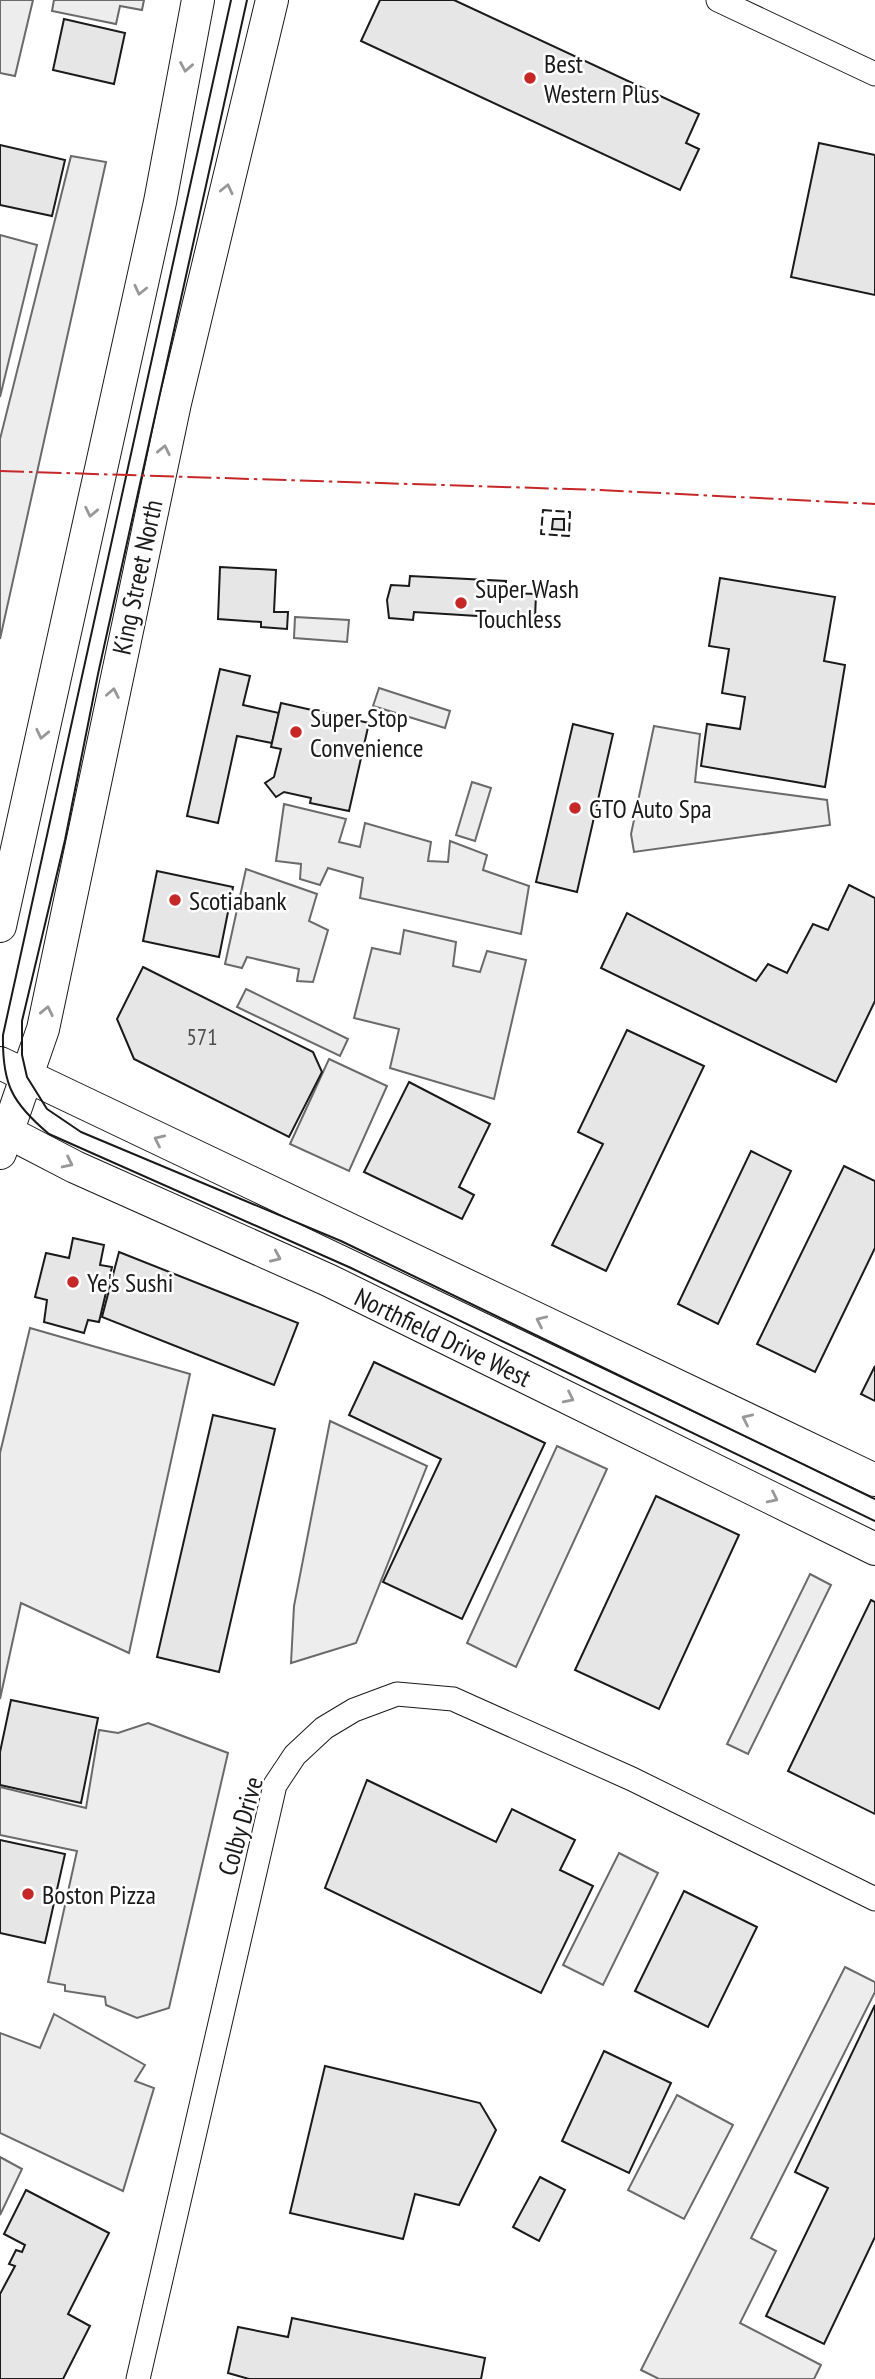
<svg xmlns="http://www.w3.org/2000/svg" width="875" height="2379" font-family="'PT Sans Narrow',sans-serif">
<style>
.built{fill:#ededed;stroke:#6a6a6a;stroke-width:2}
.building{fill:#e6e6e6;stroke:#1a1a1a;stroke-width:2}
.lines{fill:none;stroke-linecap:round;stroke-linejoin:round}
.minor-casing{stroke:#1a1a1a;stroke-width:25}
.secondary-casing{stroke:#1a1a1a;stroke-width:34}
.minor{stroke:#fff;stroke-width:23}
.secondary{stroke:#fff;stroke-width:32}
.tram{stroke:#1a1a1a;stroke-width:2}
.fence{stroke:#1a1a1a;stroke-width:2;stroke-dasharray:9 3.5;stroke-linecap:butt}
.power{stroke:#c62828;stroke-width:2;stroke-dasharray:24 5 3.5 5;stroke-linecap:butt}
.oneway{stroke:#989898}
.poi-dot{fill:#c62828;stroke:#fff;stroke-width:2.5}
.labels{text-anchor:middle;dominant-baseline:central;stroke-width:5;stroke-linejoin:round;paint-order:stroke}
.number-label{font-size:23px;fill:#4d4d4d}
.poi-label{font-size:26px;fill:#1a1a1a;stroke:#fff;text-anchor:start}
.street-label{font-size:26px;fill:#1a1a1a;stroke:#fff}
</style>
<rect width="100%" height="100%" fill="#fff"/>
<g class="built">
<path d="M0 0H33L15 76 0 73Z"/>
<path d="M54 0H144L142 10 120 6 116 24 52 11Z"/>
<path d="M71 156 106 162 0 639V439Z"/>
<path d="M0 235 37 245 0 397Z"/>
<path d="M295 617 349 620 347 642 294 638Z"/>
<path d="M379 688 450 711 445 728 373 706Z"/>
<path d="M654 726 700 734 695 782 827 800 830 825 634 852 631 834Z"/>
<path d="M472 782 491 788 475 841 456 835Z"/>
<path d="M284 804 346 819 339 842 360 847 365 823 431 842 428 861 448 862 450 841 487 855 483 870 529 886 521 934 360 898 363 878 328 868 320 885 300 879 301 864 276 861Z"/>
<path d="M246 869 317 894 309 921 328 930 313 982 297 981 299 969 247 957 242 968 225 964Z"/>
<path d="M404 930 456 942 453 966 480 972 487 951 526 960 494 1099 390 1068 399 1029 354 1018 372 948 400 954Z"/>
<path d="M246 989 348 1039 340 1056 237 1007Z"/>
<path d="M329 1059 387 1086 349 1171 290 1144Z"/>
<path d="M30 1328 190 1374 129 1653 21 1603 0 1699V1453Z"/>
<path d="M330 1421 427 1466 356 1643 291 1663 294 1606Z"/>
<path d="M557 1446 607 1469 516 1667 467 1643Z"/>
<path d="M810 1574 831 1585 748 1754 727 1744Z"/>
<path d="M148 1723 228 1753 169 2008 137 2018 106 2005 105 1997 65 1991V1985L48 1982 77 1851 0 1835V1787L86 1808 99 1730 118 1733Z"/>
<path d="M619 1853 658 1873 603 1985 563 1965Z"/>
<path d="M845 1967 875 1982V1992L751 2238 776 2251 740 2323 821 2365 814 2379H659L641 2370Z"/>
<path d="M54 2014 145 2065 135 2081 154 2088 123 2191 0 2133V2033L40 2048Z"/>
<path d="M677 2095 733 2125 684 2219 628 2190Z"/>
<path d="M0 2157 22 2169 0 2215Z"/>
</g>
<g class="building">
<path d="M380 0H454L699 114 686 143 699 149 680 190 361 41Z"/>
<path d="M64 19 125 33 114 84 53 70Z"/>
<path d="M819 143 875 155V295L791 277Z"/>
<path d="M0 145 65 160 52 216 0 205Z"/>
<path d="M553 519H564V530L552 529Z"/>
<path d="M220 567 276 570 274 612H288L287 629 261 627V622L218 619Z"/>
<path d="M410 576 506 581 505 593 536 594 535 619 518 618V629L493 627V617L414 612 413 620 389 618 387 600 391 585 409 586Z"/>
<path d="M720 578 835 597 824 661 845 665 825 787 701 766 707 724 740 729 745 697 722 693 729 649 709 646Z"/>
<path d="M220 669 250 676 243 705 279 713 272 743 237 736 218 823 187 816Z"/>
<path d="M281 703 369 723 349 811 310 803 311 798 284 792 276 797 265 783 274 777 281 749 271 747Z"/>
<path d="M573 724 613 734 577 892 536 882Z"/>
<path d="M157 871 233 887 219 957 143 941Z"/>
<path d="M849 885 875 898V1001L836 1082 601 968 627 913 756 981 768 964 787 973 813 924 828 930Z"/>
<path d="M143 967 313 1052 322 1072 289 1137 134 1059 117 1019Z"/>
<path d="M627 1030 704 1066 606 1271 552 1245 603 1144 578 1132Z"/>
<path d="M409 1082 490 1124 459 1187 474 1195 462 1219 364 1172Z"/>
<path d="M751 1151 791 1171 718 1324 678 1304Z"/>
<path d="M844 1166 875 1181V1248L815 1372 757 1344Z"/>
<path d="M73 1238 104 1245 100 1265 112 1267 99 1322 88 1320 84 1333 44 1322 47 1300 35 1297 46 1253 69 1258Z"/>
<path d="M119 1252 298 1323 274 1385 102 1317Z"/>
<path d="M374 1362 545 1443 462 1619 383 1582 441 1459 349 1415Z"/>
<path d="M875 1366V1401L861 1394Z"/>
<path d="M213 1415 275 1429 219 1672 157 1657Z"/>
<path d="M656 1496 739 1535 659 1709 575 1670Z"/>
<path d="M871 1600 875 1602V1814L788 1771Z"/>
<path d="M11 1700 98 1718 81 1803 0 1785V1752Z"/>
<path d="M367 1780 496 1842 512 1809 575 1840 560 1870 593 1886 541 1993 325 1888Z"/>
<path d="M0 1840 65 1854 45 1943 0 1933Z"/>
<path d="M684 1891 757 1927 708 2027 635 1991Z"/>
<path d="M875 2005V2237L824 2344 766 2316 828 2188 795 2172Z"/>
<path d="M604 2051 671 2083 629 2173 562 2141Z"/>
<path d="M325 2066 480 2103 496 2130 459 2205 415 2194 403 2239 290 2213Z"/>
<path d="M540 2177 565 2190 539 2241 513 2227Z"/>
<path d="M26 2190 109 2233 68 2314 90 2326 63 2379H0V2294L15 2266 9 2264 16 2250 22 2252 25 2245 4 2234Z"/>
<path d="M292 2318 485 2358 481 2379H249L228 2373 238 2327 288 2337Z"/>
</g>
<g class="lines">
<g class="minor-casing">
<g id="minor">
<path d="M718 0 875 74"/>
<path d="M138 2379 275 1785 295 1755 324 1728 354 1710 397 1694 453 1699 632 1779 875 1899"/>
</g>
</g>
<g class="secondary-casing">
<g id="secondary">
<path d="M0 926 160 202 198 0"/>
<path d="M0 1063 875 1480"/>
<path d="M0 1128 75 1167 328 1280 875 1549"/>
<path d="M0 1153 43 1029 175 403 272 0"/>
</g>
</g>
<use href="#minor" class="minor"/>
<use href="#secondary" class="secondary"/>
<g class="tram">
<path d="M231 0 3 1035C2 1084 12 1103 49 1134L351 1268 875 1521"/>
<path d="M247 0 98 674 65 840 22 1021V1055L27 1077 47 1109 81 1132 341 1241 875 1499"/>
</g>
<path class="fence" d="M543 510 570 512 569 536 541 534Z"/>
<path class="power" d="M0 471 600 490 875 504"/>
</g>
<defs><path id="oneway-chevron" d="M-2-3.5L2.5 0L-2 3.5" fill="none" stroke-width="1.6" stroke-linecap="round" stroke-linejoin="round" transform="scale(1.75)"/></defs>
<g class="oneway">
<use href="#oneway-chevron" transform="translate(186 67) rotate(100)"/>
<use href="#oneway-chevron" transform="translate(227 189) rotate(-77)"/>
<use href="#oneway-chevron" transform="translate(140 290) rotate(103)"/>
<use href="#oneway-chevron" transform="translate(164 450) rotate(-78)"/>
<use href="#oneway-chevron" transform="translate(91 512) rotate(102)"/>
<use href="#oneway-chevron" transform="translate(113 693) rotate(-79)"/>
<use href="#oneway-chevron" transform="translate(42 734) rotate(102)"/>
<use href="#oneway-chevron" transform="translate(47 1011) rotate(-78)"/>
<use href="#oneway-chevron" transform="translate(159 1140) rotate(-155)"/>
<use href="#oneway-chevron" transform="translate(68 1163) rotate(26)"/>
<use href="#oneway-chevron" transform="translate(276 1257) rotate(24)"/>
<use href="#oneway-chevron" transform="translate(541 1321) rotate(-155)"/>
<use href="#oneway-chevron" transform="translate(569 1398) rotate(26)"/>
<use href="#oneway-chevron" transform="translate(747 1419) rotate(-155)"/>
<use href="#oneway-chevron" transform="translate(773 1498) rotate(26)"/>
</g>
<g class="poi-dot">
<circle cx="530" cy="78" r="7"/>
<circle cx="461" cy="603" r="7"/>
<circle cx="296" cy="732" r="7"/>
<circle cx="575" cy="808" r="7"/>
<circle cx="175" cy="900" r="7"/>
<circle cx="73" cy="1282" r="7"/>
<circle cx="28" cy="1894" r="7"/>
</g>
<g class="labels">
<g class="number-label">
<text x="202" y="1036">571</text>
</g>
<g class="poi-label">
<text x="544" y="63">Best<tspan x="544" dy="30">Western Plus</tspan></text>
<text x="475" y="588">Super Wash<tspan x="475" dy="30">Touchless</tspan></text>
<text x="310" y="717">Super Stop<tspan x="310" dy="30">Convenience</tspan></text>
<text x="589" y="808">GTO Auto Spa</text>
<text x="189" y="900">Scotiabank</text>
<text x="87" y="1282">Ye's Sushi</text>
<text x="42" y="1894">Boston Pizza</text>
</g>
<g class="street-label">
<text transform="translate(137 577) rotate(-78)">King Street North</text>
<text transform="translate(443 1337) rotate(26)">Northfield Drive West</text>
<text transform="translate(240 1826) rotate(-74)">Colby Drive</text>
</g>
</g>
</svg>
